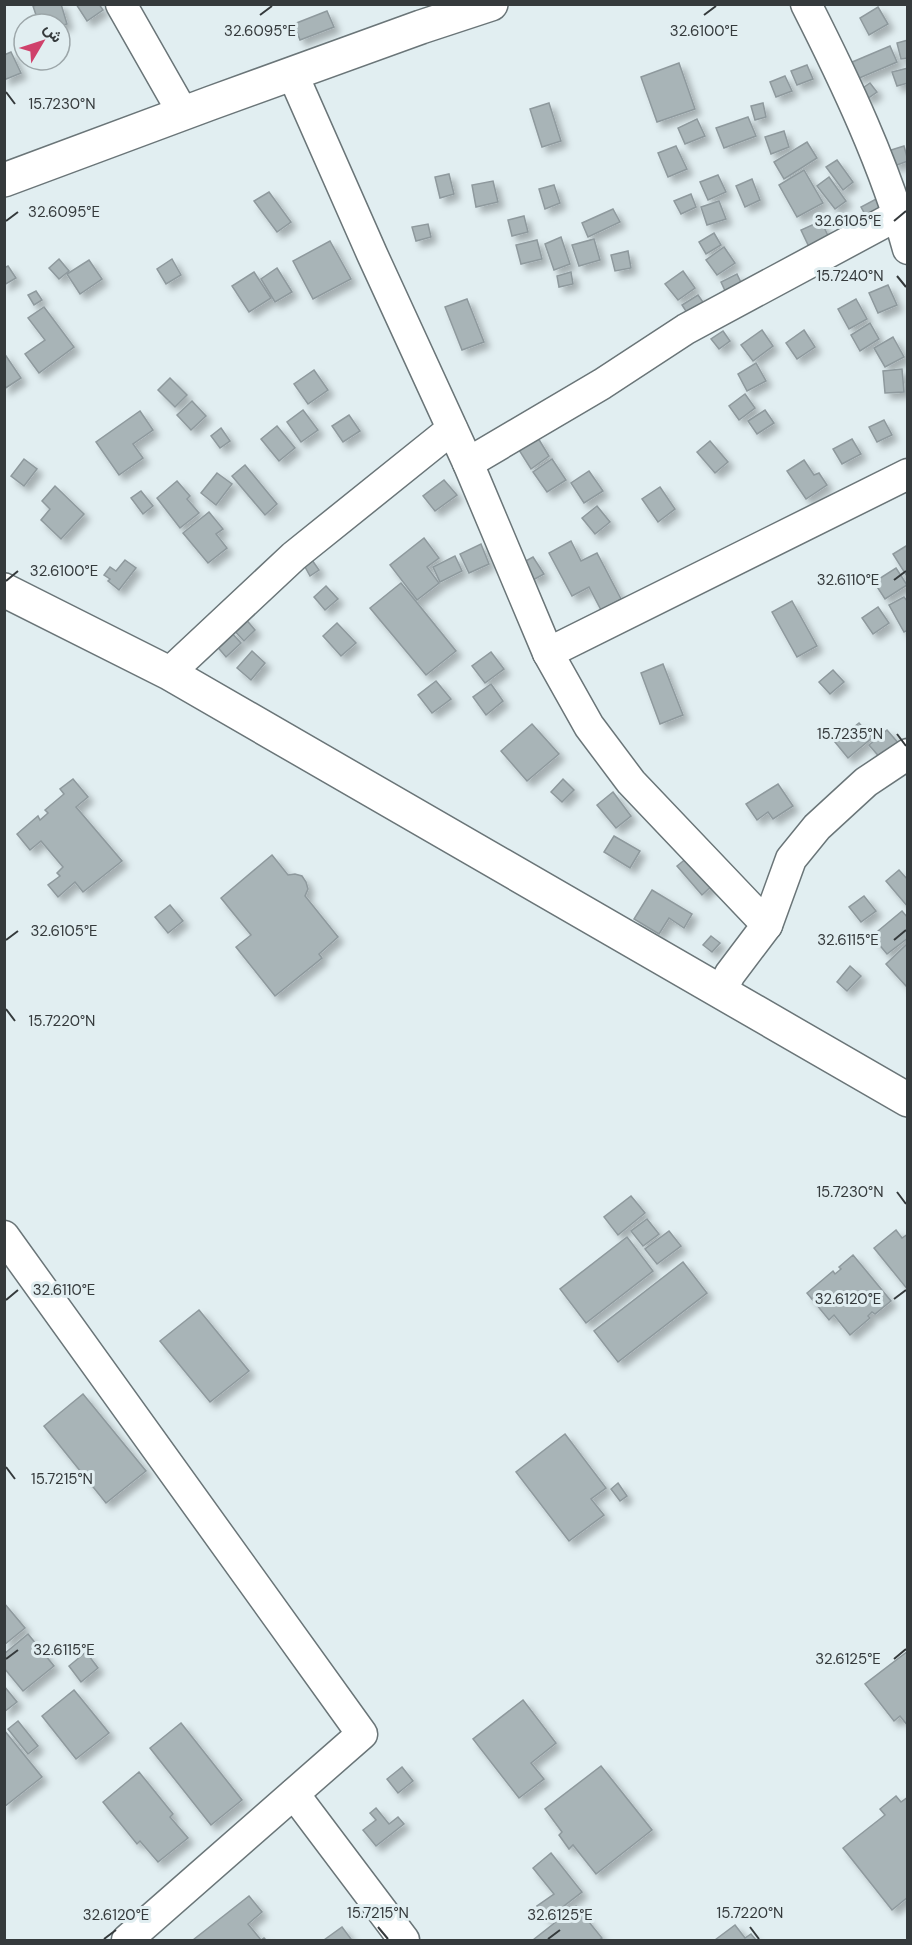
<svg xmlns="http://www.w3.org/2000/svg" width="912" height="1945" font-family="'DM Sans',Vazirmatn,sans-serif">
<style>
.building{fill:#a8b4b7;stroke:#8e999d;stroke-width:1.5;filter:url(#shadow)}
.lines{fill:none;stroke-linecap:round;stroke-linejoin:round}
.street-casing{stroke:#6a7578;stroke-width:33}
.secondary-casing{stroke:#6a7578;stroke-width:36}
.street{stroke:#fff;stroke-width:30}
.secondary{stroke:#fff;stroke-width:33}
.ticks{fill:none;stroke:#353a3c;stroke-width:2}
.ticks-label{font-size:15px;text-anchor:middle;fill:#353a3c;stroke:#e1eef1;stroke-width:6;stroke-linejoin:round;paint-order:stroke}
</style>
<defs>
<filter id="shadow"><feDropShadow dx="5.5" dy="5.5" stdDeviation="3" flood-color="#0004"/></filter>
</defs>
<rect width="100%" height="100%" fill="#e1eef1"/>
<g class="building">
<path d="M40 4H61L67 24 60 26V24H39L33 6Z"/>
<path d="M76 4H99L103 10 87 21Z"/>
<path d="M878 7 888 24 869 35 860 18Z"/>
<path d="M327 11 334 27 300 40 294 24Z"/>
<path d="M908 40V58L901 59 897 43Z"/>
<path d="M890 46 897 62 857 79 850 63Z"/>
<path d="M11 52 21 73 4 80V55Z"/>
<path d="M679 63 695 109 657 122 641 77Z"/>
<path d="M807 65 813 79 797 85 791 71Z"/>
<path d="M908 68V83L897 86 892 72Z"/>
<path d="M785 76 792 91 776 97 770 82Z"/>
<path d="M870 83 877 92 867 99 860 90Z"/>
<path d="M549 103 561 141 542 147 530 109Z"/>
<path d="M763 103 766 117 755 120 751 106Z"/>
<path d="M748 117 756 136 724 148 716 128Z"/>
<path d="M697 119 705 136 685 144 678 128Z"/>
<path d="M784 131 789 147 771 154 765 137Z"/>
<path d="M807 142 817 158 784 179 774 162Z"/>
<path d="M676 146 687 169 668 177 658 153Z"/>
<path d="M904 146 908 161 894 166 888 151Z"/>
<path d="M837 160 853 182 843 190 826 167Z"/>
<path d="M804 170 823 203 797 217 779 185Z"/>
<path d="M449 174 454 194 440 198 435 177Z"/>
<path d="M718 175 726 192 708 200 700 182Z"/>
<path d="M829 177 846 201 835 209 817 186Z"/>
<path d="M752 179 760 200 745 207 736 186Z"/>
<path d="M493 181 498 202 476 207 472 185Z"/>
<path d="M554 185 560 203 545 209 539 189Z"/>
<path d="M269 192 291 222 277 232 254 201Z"/>
<path d="M691 194 696 207 681 214 674 201Z"/>
<path d="M878 198 889 218 872 227 861 207Z"/>
<path d="M719 201 726 219 707 225 701 207Z"/>
<path d="M613 209 620 222 588 237 582 223Z"/>
<path d="M524 216 528 232 512 236 508 220Z"/>
<path d="M821 221 831 242 811 251 801 230Z"/>
<path d="M428 224 431 237 416 241 412 227Z"/>
<path d="M714 233 721 245 706 254 699 242Z"/>
<path d="M561 237 570 264 554 270 545 244Z"/>
<path d="M594 239 600 260 579 266 572 245Z"/>
<path d="M537 240 542 259 521 264 516 245Z"/>
<path d="M330 241 351 279 313 299 293 261Z"/>
<path d="M724 247 735 263 717 275 706 260Z"/>
<path d="M628 251 631 268 615 271 611 255Z"/>
<path d="M59 259 69 271 59 279 49 268Z"/>
<path d="M172 259 181 275 166 284 157 269Z"/>
<path d="M89 260 102 279 80 294 67 274Z"/>
<path d="M8 266 16 278 4 285V268Z"/>
<path d="M277 268 292 292 275 302 261 279Z"/>
<path d="M683 271 695 288 678 300 665 284Z"/>
<path d="M254 272 271 298 249 312 232 286Z"/>
<path d="M571 272 573 284 559 287 557 276Z"/>
<path d="M737 274 744 289 728 297 721 282Z"/>
<path d="M888 285 897 305 878 313 869 293Z"/>
<path d="M36 291 42 300 34 305 28 295Z"/>
<path d="M698 295 707 308 691 319 682 305Z"/>
<path d="M467 299 484 342 462 350 445 307Z"/>
<path d="M856 299 867 319 849 329 838 309Z"/>
<path d="M44 307 74 347 39 373 25 354 45 340 28 318Z"/>
<path d="M870 323 879 339 860 351 851 335Z"/>
<path d="M762 330 773 346 753 361 741 345Z"/>
<path d="M804 330 815 347 797 359 786 343Z"/>
<path d="M723 331 730 341 719 349 711 339Z"/>
<path d="M893 337 904 357 885 367 874 348Z"/>
<path d="M4 353 21 378 4 389Z"/>
<path d="M756 363 766 381 747 391 738 374Z"/>
<path d="M902 369 904 392 885 393 883 371Z"/>
<path d="M314 370 328 390 308 404 294 384Z"/>
<path d="M170 378 187 395 175 407 158 390Z"/>
<path d="M745 394 755 408 739 420 729 406Z"/>
<path d="M192 401 206 416 191 430 177 415Z"/>
<path d="M303 410 318 430 301 442 287 422Z"/>
<path d="M765 410 774 423 757 434 748 421Z"/>
<path d="M140 411 153 430 133 444 143 458 119 475 96 442Z"/>
<path d="M349 415 360 431 343 442 332 426Z"/>
<path d="M884 420 892 435 877 442 869 427Z"/>
<path d="M277 426 295 448 279 461 261 439Z"/>
<path d="M221 428 230 441 220 448 211 436Z"/>
<path d="M538 438 549 456 531 469 519 450Z"/>
<path d="M852 439 861 454 842 464 833 449Z"/>
<path d="M710 441 728 462 715 473 697 452Z"/>
<path d="M24 459 37 469 24 486 11 476Z"/>
<path d="M552 459 566 480 547 492 533 472Z"/>
<path d="M804 460 814 475 819 473 827 485 806 499 787 471Z"/>
<path d="M245 465 277 504 265 515 232 476Z"/>
<path d="M589 471 603 491 584 503 571 483Z"/>
<path d="M217 473 232 484 216 505 201 493Z"/>
<path d="M444 480 457 495 435 511 423 496Z"/>
<path d="M177 481 190 496 187 499 199 513 180 528 157 498Z"/>
<path d="M55 486 84 514 61 539 41 520 50 509 42 501Z"/>
<path d="M660 487 675 509 658 522 642 499Z"/>
<path d="M141 491 153 506 143 514 131 498Z"/>
<path d="M597 506 610 522 595 534 582 518Z"/>
<path d="M209 512 223 529 216 534 227 548 208 563 183 533Z"/>
<path d="M424 538 439 558 427 567 439 583 417 600 390 565Z"/>
<path d="M571 541 581 561 597 553 621 599 601 610 589 587 572 596 549 553Z"/>
<path d="M481 544 489 564 469 573 460 554Z"/>
<path d="M906 546 908 548V578L893 554Z"/>
<path d="M455 556 462 571 440 582 433 567Z"/>
<path d="M533 557 544 574 533 580 522 563Z"/>
<path d="M125 560 136 568 119 590 108 581 110 579 104 575 110 567 116 571Z"/>
<path d="M312 560 319 570 310 576 304 565Z"/>
<path d="M896 568 907 585 885 599 874 582Z"/>
<path d="M401 583 456 651 426 675 370 608Z"/>
<path d="M326 586 338 599 325 610 314 597Z"/>
<path d="M904 597 908 602V630L904 632 889 605Z"/>
<path d="M792 601 817 646 797 657 772 612Z"/>
<path d="M878 607 889 623 873 634 862 618Z"/>
<path d="M244 617 255 630 244 641 232 628Z"/>
<path d="M337 623 356 643 341 656 323 636Z"/>
<path d="M229 630 241 643 226 657 215 644Z"/>
<path d="M252 651 265 663 251 680 237 668Z"/>
<path d="M491 652 504 669 485 683 472 666Z"/>
<path d="M663 664 683 715 660 724 641 673Z"/>
<path d="M833 670 844 682 830 694 819 682Z"/>
<path d="M436 681 451 699 432 713 418 695Z"/>
<path d="M491 684 503 701 486 715 473 697Z"/>
<path d="M859 723 872 738 848 758 835 742Z"/>
<path d="M532 724 559 754 527 781 501 751Z"/>
<path d="M887 730 900 745 882 760 869 745Z"/>
<path d="M73 779 88 797 76 807 122 861 83 892 75 882 58 897 48 885 60 876 57 873 63 867 41 841 30 850 17 834 38 816 40 820 48 813 45 810 64 794 60 789Z"/>
<path d="M563 779 574 790 562 802 551 792Z"/>
<path d="M778 784 793 806 773 819 768 812 757 820 746 804Z"/>
<path d="M613 792 631 816 616 828 597 805Z"/>
<path d="M614 836 640 851 630 868 604 852Z"/>
<path d="M693 853 717 881 702 895 677 866Z"/>
<path d="M272 855 288 875 295 874 302 876 306 882 308 889 305 896 338 937 319 954 322 958 275 996 236 947 251 935 221 898Z"/>
<path d="M899 870 908 880V907L886 881Z"/>
<path d="M652 890 692 914 684 928 669 918 659 934 634 919Z"/>
<path d="M864 896 876 911 861 922 849 907Z"/>
<path d="M170 905 183 921 168 933 155 917Z"/>
<path d="M902 911 908 918V938L887 954 872 936Z"/>
<path d="M711 936 720 943 712 952 703 945Z"/>
<path d="M906 945 908 946 907 987 886 964Z"/>
<path d="M850 966 861 976 847 991 837 982Z"/>
<path d="M631 1196 645 1213 618 1235 604 1217Z"/>
<path d="M647 1219 659 1234 643 1246 631 1231Z"/>
<path d="M896 1230 902 1238 908 1234V1290L874 1248Z"/>
<path d="M669 1231 681 1246 657 1264 645 1249Z"/>
<path d="M627 1237 653 1271 586 1323 560 1289Z"/>
<path d="M853 1255 891 1301 875 1314 872 1312 868 1316 870 1318 850 1335 834 1315 829 1320 807 1293 833 1271 835 1274 841 1269 839 1267Z"/>
<path d="M683 1262 707 1293 618 1362 594 1331Z"/>
<path d="M199 1310 249 1371 210 1402 160 1341Z"/>
<path d="M83 1394 146 1471 106 1503 44 1426Z"/>
<path d="M565 1434 606 1488 591 1499 604 1515 569 1541 516 1472Z"/>
<path d="M618 1483 627 1496 620 1501 611 1489Z"/>
<path d="M4 1603 25 1628 4 1645Z"/>
<path d="M28 1634 54 1666 23 1691 4 1668V1654Z"/>
<path d="M908 1651V1726L900 1716 894 1721 865 1684Z"/>
<path d="M86 1652 98 1668 81 1682 69 1666Z"/>
<path d="M4 1686 17 1702 4 1712Z"/>
<path d="M74 1690 109 1733 76 1759 42 1716Z"/>
<path d="M523 1700 556 1743 531 1763 544 1779 519 1798 473 1739Z"/>
<path d="M18 1721 38 1746 28 1754 8 1729Z"/>
<path d="M181 1723 242 1800 211 1825 150 1748Z"/>
<path d="M4 1730 42 1777 4 1807Z"/>
<path d="M601 1766 652 1830 596 1874 573 1845 569 1849 559 1835 562 1832 545 1809Z"/>
<path d="M402 1767 413 1781 398 1793 387 1779Z"/>
<path d="M139 1772 173 1814 170 1817 188 1838 158 1862 140 1841 137 1844 103 1802Z"/>
<path d="M896 1796 901 1802 908 1797V1897L892 1910 843 1848 885 1815 880 1809Z"/>
<path d="M376 1808 389 1824 398 1817 404 1824 376 1846 363 1830 376 1820 370 1813Z"/>
<path d="M551 1853 582 1892 547 1919 537 1906 554 1894 533 1868Z"/>
<path d="M249 1896 262 1912 248 1924 261 1940 264 1938 266 1940H193Z"/>
<path d="M576 1906 602 1938 599 1940H533Z"/>
<path d="M735 1925 745 1938 751 1934 756 1940H715Z"/>
<path d="M342 1927 351 1939 349 1940H324Z"/>
</g>
<g class="lines">
<g class="street-casing">
<g id="street">
<path d="M121 4 183 113"/>
<path d="M806 4C845 81 885 165 908 249"/>
<path d="M293 75 372 254 468 463 548 653 589 726 631 782 767 925 730 974 721 991"/>
<path d="M468 463 602 384 686 329 898 215"/>
<path d="M548 653 908 474"/>
<path d="M169 673 294 556 452 429"/>
<path d="M767 925 791 859 817 827 866 782 908 754"/>
<path d="M4 1236 362 1734 127 1940"/>
<path d="M294 1794 404 1940"/>
</g>
</g>
<g class="secondary-casing">
<g id="secondary">
<path d="M4 180 211 103 421 27 491 4"/>
<path d="M4 590 169 673 908 1100"/>
</g>
</g>
<use href="#street" class="street"/>
<use href="#secondary" class="secondary"/>
</g>
<path class="ticks" d="M260 15 272 6M704 15 716 6M6 92 15 104M6 221 18 212M894 221 906 211M897 276 906 287M894 580 906 571M6 581 18 571M897 734 906 746M6 940 18 931M894 940 906 930M6 1009 15 1021M897 1192 906 1204M894 1299 906 1290M6 1300 18 1290M6 1467 15 1479M6 1659 18 1650M894 1659 906 1649M378 1927 388 1939M750 1927 759 1939M104 1939 116 1930M548 1939 560 1930"/>
<g class="ticks-label">
<text x="260" y="36">32.6095°E</text>
<text x="704" y="36">32.6100°E</text>
<text x="62" y="109">15.7230°N</text>
<text x="64" y="217">32.6095°E</text>
<text x="848" y="226">32.6105°E</text>
<text x="850" y="281">15.7240°N</text>
<text x="64" y="576">32.6100°E</text>
<text x="848" y="585">32.6110°E</text>
<text x="850" y="739">15.7235°N</text>
<text x="64" y="936">32.6105°E</text>
<text x="848" y="945">32.6115°E</text>
<text x="62" y="1026">15.7220°N</text>
<text x="850" y="1197">15.7230°N</text>
<text x="64" y="1295">32.6110°E</text>
<text x="848" y="1304">32.6120°E</text>
<text x="62" y="1484">15.7215°N</text>
<text x="64" y="1655">32.6115°E</text>
<text x="848" y="1664">32.6125°E</text>
<text x="378" y="1918">15.7215°N</text>
<text x="750" y="1918">15.7220°N</text>
<text x="116" y="1920">32.6120°E</text>
<text x="560" y="1920">32.6125°E</text>
</g>
<rect width="912" height="1945" fill="none" stroke="#353a3c" stroke-width="12"/>
<g transform="translate(42 42) rotate(51)"><circle r="28" fill="#e1eef1" stroke="#9ca6a9" stroke-width="1.5"/>
<path d="M0-4.5L10 22L0 15L-10 22Z" fill="#cf416b"/>
<text y="-9" font-size="16" font-weight="bold" text-anchor="middle" fill="#353a3c">ش</text>
</g>
</svg>
